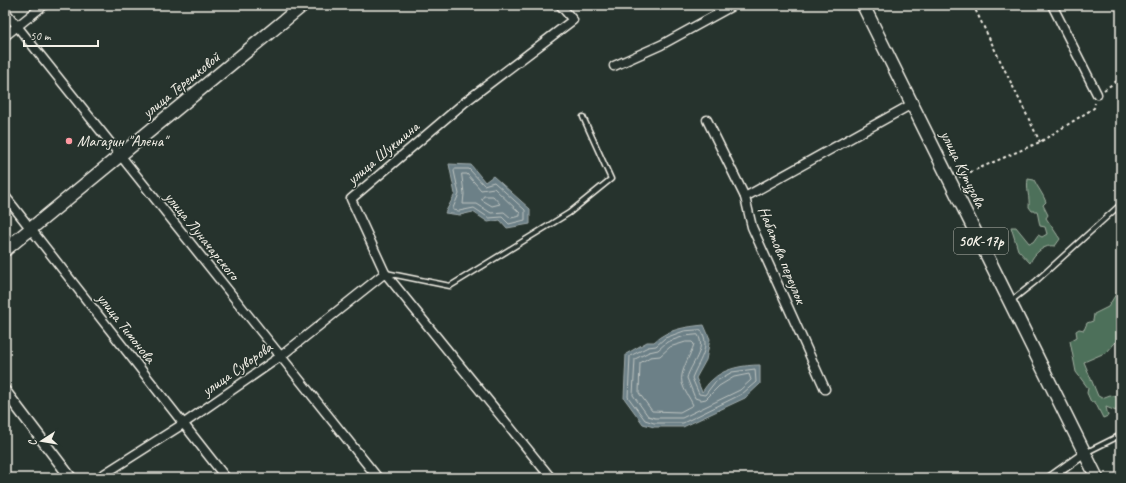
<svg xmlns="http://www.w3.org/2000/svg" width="1126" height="483" font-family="Caveat,sans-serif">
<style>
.green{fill:#4e705a;stroke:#a1b0a1}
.water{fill:#6c8087;stroke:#a2adae}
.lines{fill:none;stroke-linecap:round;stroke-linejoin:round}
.shore{stroke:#bec4c1;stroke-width:1}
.service-casing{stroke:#f4f1e8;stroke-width:7}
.minor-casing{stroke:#f4f1e8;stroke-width:11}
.tertiary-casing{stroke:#f4f1e8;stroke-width:13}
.primary-casing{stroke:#f4f1e8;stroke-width:15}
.path{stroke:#f4f1e8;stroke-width:2;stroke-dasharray:3 3;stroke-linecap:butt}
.service{stroke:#26332d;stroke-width:4}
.minor{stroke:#26332d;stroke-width:8}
.tertiary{stroke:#26332d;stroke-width:10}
.primary{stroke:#26332d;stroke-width:12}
.poi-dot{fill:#ff9aa2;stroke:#26332d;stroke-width:1.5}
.labels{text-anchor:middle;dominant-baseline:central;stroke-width:3.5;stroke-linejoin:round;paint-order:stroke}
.shield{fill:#26332d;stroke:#b6b8b0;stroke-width:1}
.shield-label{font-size:15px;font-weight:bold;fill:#f4f1e8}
.street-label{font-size:16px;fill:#f4f1e8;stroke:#26332d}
.poi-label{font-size:16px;fill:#f4f1e8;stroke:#26332d;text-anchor:start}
</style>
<rect width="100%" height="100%" fill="#26332d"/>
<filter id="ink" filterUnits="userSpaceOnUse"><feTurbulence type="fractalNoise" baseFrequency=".025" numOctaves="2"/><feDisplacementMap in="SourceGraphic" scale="8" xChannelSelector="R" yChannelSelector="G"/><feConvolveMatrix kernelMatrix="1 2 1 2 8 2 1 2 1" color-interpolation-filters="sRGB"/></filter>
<g filter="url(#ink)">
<g class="green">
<path d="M1028 179 1034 180C1038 188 1043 194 1046 202L1043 205 1048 215 1046 218 1060 239 1055 246C1045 244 1034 253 1030 263L1018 250 1011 227H1016L1029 243 1033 242 1038 235 1042 237 1047 234 1045 227 1040 226 1037 211H1032L1029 207C1030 197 1026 189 1028 179Z"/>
<path d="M1121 286V336L1107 352 1084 362 1098 396 1102 398 1110 395 1118 397 1119 405 1116 411 1106 407 1108 416 1103 418 1095 402H1091L1087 393 1088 388 1076 372 1070 341 1077 337 1076 331 1079 329 1084 330 1087 323 1093 321 1094 314 1108 307Z"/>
</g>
<g class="water">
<path d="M449 164 471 165 485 182 493 176 530 209V224L507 228 500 220 488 222 473 212 460 215 445 213 455 194Z"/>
<path d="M704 325 710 339 706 360 696 378 702 392C705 388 708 383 712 380 724 368 744 365 760 365V384L745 398 683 427H654L643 424 624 398 626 354 647 342H654C668 329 685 327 704 325Z"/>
</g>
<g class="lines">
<g class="shore">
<path d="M456 169H469L484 185 494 182 525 210V220L509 224 502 217 489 218 474 208 459 211 453 210V208L459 194 454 171Z"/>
<path d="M462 174H467L481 190 494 188 520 213V216L511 218 504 212 491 213 477 204H463L464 194Z"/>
<path d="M484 196H493L500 204 492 206 482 200Z"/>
<path d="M701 330C712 347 698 362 692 378L699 394 705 395 715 382 732 372 755 369 756 382 742 394 683 423H654L645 420 628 397 630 356 648 347 656 346 665 338 684 331Z"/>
<path d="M698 335C707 349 690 365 687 378L695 398 701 400 706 399 719 386 734 377 749 374 751 380 740 390 682 418H655L648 416 633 395 635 359 649 352 658 350 667 342 685 336Z"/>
<path d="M686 342H692L694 344C691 355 679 372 682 383 684 391 690 398 693 405L680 412 652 411 639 393 640 363 650 357 660 356 670 347Z"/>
</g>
<g class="service-casing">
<g id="service">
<path d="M386 273 450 286 569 213 611 179 583 117"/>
<path d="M1011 301 1035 282 1121 204"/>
<path d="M1085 453 1121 435"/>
</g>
</g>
<g class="minor-casing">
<g id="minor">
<path d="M1052 5 1097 94"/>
<path d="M5 11 378 478"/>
<path d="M5 36 44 5"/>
<path d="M614 66 661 45 734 5"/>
<path d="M707 120 745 197"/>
<path d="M5 196 226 478"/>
<path d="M825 389 752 227 745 197 912 104"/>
<path d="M98 478 183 424 281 356 385 273"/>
<path d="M551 478 385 273 351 199 465 102 573 20 560 5"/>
<path d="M1050 478 1085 453"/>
</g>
</g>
<g class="tertiary-casing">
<path id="tertiary" d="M5 391 71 478"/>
</g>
<g class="primary-casing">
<g id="primary">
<path d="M863 5 1097 478"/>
<path d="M5 250 303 5"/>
</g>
</g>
<g class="path">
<path d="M973 5 1040 142"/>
<path d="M1104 90 1121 78"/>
<path d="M959 177 1040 142 1094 108 1095 103"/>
</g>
<use href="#service" class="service"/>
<use href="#minor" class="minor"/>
<use href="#tertiary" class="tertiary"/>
<use href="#primary" class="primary"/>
</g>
</g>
<circle class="poi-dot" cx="69" cy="141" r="4"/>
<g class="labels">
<rect class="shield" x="954" y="228" width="54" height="26" rx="3"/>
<g class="shield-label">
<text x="981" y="241">50К-17р</text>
</g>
<g class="street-label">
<text transform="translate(181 85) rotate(-39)">улица Терешковой</text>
<text transform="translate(383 153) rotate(-40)">улица Шукшина</text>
<text transform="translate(963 169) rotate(64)">улица Кутузова</text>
<text transform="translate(202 236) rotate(51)">улица Луначарского</text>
<text transform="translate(782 255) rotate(68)">Набатова переулок</text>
<text transform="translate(126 328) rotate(52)">улица Тимонова</text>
<text transform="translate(237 369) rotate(-35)">улица Суворова</text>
</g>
<g class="poi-label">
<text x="77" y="141">Магазин "Алена"</text>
</g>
</g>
<rect width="1126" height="483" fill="none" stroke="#26332d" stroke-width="20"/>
<rect x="10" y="10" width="1106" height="463" fill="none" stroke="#f4f1e8" stroke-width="1.5" filter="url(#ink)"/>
<g transform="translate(42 441) rotate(258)" stroke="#26332d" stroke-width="3" paint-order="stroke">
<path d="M0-3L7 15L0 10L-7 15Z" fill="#f4f1e8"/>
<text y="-6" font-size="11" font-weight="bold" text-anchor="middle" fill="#f4f1e8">С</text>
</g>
<path d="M24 40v6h74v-6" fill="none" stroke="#f4f1e8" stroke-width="2"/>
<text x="30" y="40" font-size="12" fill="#f4f1e8" stroke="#26332d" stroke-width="3" paint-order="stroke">50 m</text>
</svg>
